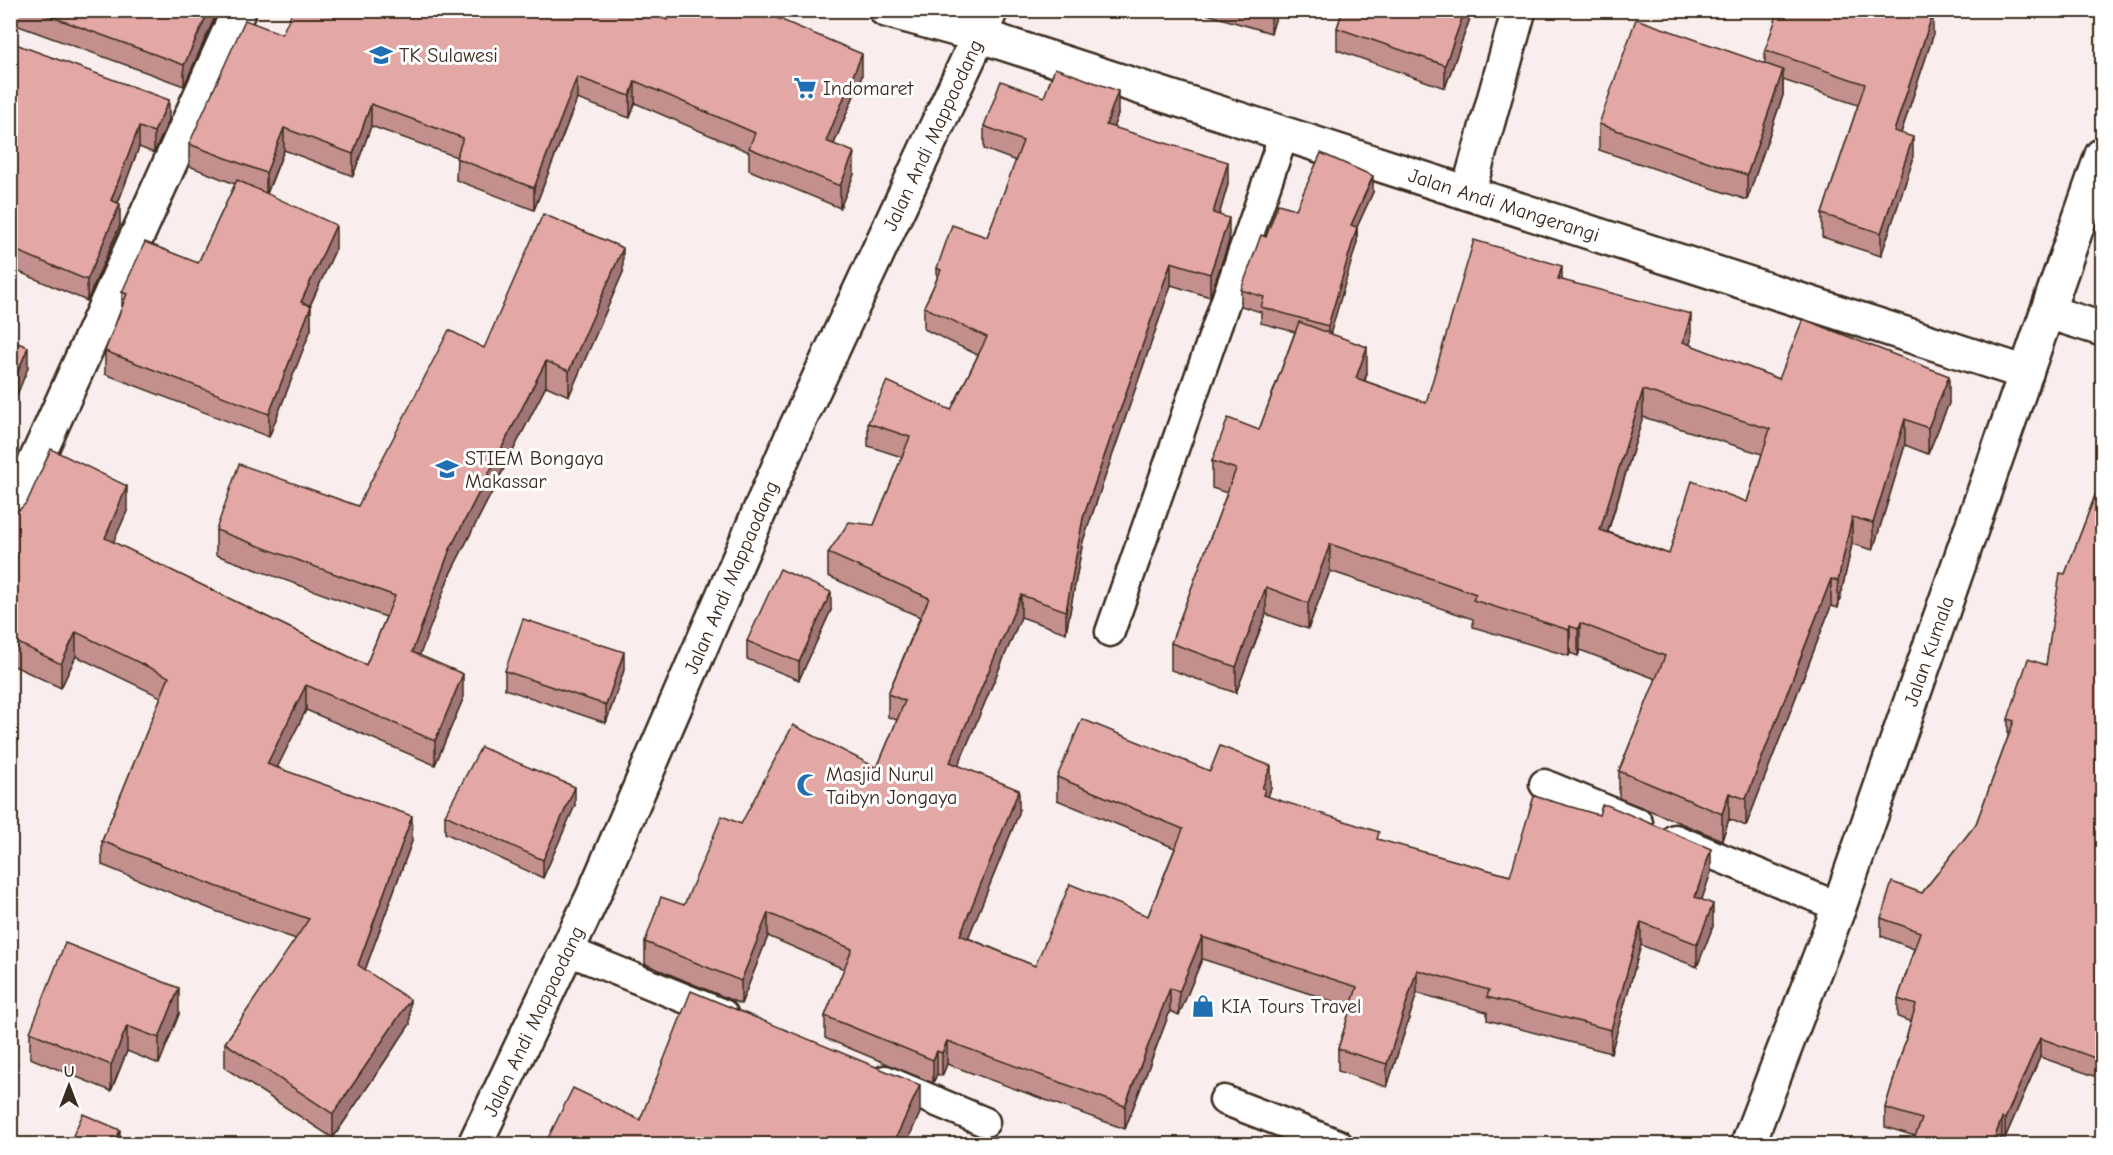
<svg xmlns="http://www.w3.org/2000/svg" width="2113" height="1155" font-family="'Comic Neue',sans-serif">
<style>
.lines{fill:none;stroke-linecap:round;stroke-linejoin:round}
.lane-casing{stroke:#3b2a1e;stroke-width:33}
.street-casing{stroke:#3b2a1e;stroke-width:38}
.secondary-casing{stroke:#3b2a1e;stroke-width:38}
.primary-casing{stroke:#3b2a1e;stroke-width:38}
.lane{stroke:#fff;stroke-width:28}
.street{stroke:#fff;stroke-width:33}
.secondary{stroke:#fff;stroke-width:33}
.primary{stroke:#fff;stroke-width:33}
.wall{fill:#c3908e;stroke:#3b2a1e;stroke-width:1.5;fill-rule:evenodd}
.shaded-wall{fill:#9f7674;stroke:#3b2a1e;stroke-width:1.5}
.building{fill:#e3a8a5;stroke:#3b2a1e;stroke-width:1.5;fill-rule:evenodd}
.labels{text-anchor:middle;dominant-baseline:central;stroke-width:6;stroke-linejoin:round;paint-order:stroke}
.poi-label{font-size:20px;fill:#3b2a1e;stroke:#fff;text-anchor:start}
.street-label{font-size:20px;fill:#3b2a1e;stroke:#fff}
</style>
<rect width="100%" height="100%" fill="#f9eeed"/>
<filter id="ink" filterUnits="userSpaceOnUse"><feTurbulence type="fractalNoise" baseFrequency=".0167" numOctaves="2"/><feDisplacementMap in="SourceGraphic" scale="12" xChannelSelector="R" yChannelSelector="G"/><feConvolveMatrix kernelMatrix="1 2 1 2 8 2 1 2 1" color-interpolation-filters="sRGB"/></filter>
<g filter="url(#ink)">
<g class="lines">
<g class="lane-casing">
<g id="lane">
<path d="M1110 632 1284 134"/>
<path d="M1544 784 1638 823"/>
<path d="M1675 839 1839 907"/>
<path d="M566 950 723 1014"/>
<path d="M885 1080 985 1122"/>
<path d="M1224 1100 1338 1144"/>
</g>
</g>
<g class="street-casing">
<g id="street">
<path d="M1468 193 1519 10"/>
<path d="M2048 312 2102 329"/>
<path d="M10 518 239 10"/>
</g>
</g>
<g class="secondary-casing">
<g id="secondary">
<path id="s1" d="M886 10 981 36 2026 373"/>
<path id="s2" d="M475 1144 593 896 793 434 991 10"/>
</g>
</g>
<g class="primary-casing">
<g id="primary">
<path id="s3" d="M1748 1144 1839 907 2102 155"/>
</g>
</g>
<use href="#lane" class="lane"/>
<use href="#street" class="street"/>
<use href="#secondary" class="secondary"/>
<use href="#primary" class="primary"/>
</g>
<g class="wall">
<path d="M10 10H218L184 86 16 25H10Z"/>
<path d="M1193 10H1278L1271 33Z"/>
<path d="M1343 10H1473L1445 88 1337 50V28Z"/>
<path d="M667 20 862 76 834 144 854 174 840 208 749 170V152L635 103 630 118 577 99 534 210 456 180 457 157 371 126 353 176 284 150 267 194 336 248 310 306 311 329 269 437 105 374V351L122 307V292L198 263 235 184 189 166V144L282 34Z"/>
<path d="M1933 36 1901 133 1913 160 1881 256 1822 237V214L1858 105 1783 80V95L1747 200 1599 150V124L1765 63V50Z"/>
<path d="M10 42 169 120 154 153 139 147 118 203 120 225 87 301 10 268Z"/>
<path d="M1044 97 1118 114 1113 127 1228 184 1219 215 1229 241 1210 297 1171 285 1083 541 1066 633 1021 617 958 766 1019 813 968 938 1035 966 1148 916 1175 848 1057 800V777L1210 771 1271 788 1268 797 1379 840 1510 876 1711 872 1702 899 1713 926 1697 967 1641 945 1611 1053 1487 1020V1012L1417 993 1387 1087 1338 1071V1049L1351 1007 1202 959 1179 1015 1170 1011 1125 1129 947 1064 942 1076 937 1074 933 1083 825 1038V1016L844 969 768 936 741 1004 645 964V942L684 905 741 824 877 768 897 720 888 717V694L920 617 828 576V553L874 525 902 457 868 446V423L951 410 978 355 924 329V307L937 279V268L987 237 1016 161 984 149V126Z"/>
<path d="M1373 192 1357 227V242L1330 333 1367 373 1365 381 1426 403 1562 280 1691 340 1689 345 1779 379 1949 403 1928 454 1905 445 1873 550 1852 544 1838 608 1831 606 1746 826 1729 819 1722 840 1619 798V771L1656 679 1580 650 1578 656 1570 653 1569 656 1473 627V619L1330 571 1308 629 1266 614 1236 693 1171 670V643L1227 493 1212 488V461L1259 430 1295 332 1261 323V312L1241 306V290L1266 237 1296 209ZM1643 417 1762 454 1747 502 1669 554 1608 532Z"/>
<path d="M623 272 569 396 546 386 450 574 419 655 463 699 435 765 306 710 277 767 412 841 365 970 410 1024 333 1138 225 1068V1043L296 939 218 912 102 865V841L161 697 76 656 61 688 10 664V513L127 511 113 542 366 665 386 617 216 555V530L358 506 484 348Z"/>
<path d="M2103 475V1079L2040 1057 2005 1138 2002 1137 1915 1136 1885 1127V1108L1911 1022 1898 1017V999L1914 949 1881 936V918L1922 893 1976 824 2008 737V719L2046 665 2065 574Z"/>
<path d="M831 610 799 680 747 659V641Z"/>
<path d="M624 670 606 723 505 689V671Z"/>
<path d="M575 805 543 878 445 833V815Z"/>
<path d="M179 1014 159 1064 127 1051 111 1091 30 1058V1032Z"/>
</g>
<g class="shaded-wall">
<path d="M209 10H218L184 86V65Z"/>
<path d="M1271 10H1278L1271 33Z"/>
<path d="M1465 10H1473L1445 88V65Z"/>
<path d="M1933 13V36L1894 154V131Z"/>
<path d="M862 54V76L826 163V141Z"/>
<path d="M1783 70V95L1747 200V175Z"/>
<path d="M577 77V99L534 210V188Z"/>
<path d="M635 81V103L630 118V96Z"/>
<path d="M1118 91V114L1106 148V125Z"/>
<path d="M169 100V120L154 153V132Z"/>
<path d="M371 104V126L353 176V154Z"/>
<path d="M139 127V147L111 221V200Z"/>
<path d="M284 128V150L266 195V173Z"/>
<path d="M1913 137V160L1881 256V233Z"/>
<path d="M854 152V174L840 208V186Z"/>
<path d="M1228 162V184L1213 236V213Z"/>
<path d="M1373 176V192L1351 240V225Z"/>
<path d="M120 204V225L87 301V280Z"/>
<path d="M1229 218V241L1210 297V274Z"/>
<path d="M336 225V248L301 325V302Z"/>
<path d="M1357 227V242L1328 342V326Z"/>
<path d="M623 248V272L569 396V371Z"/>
<path d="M1171 262V285L1083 541 1066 633V611L1083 518Z"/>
<path d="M1562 266V292L1558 279Z"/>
<path d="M311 306V329L269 437V414Z"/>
<path d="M1691 314V340L1683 369V342Z"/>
<path d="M28 347V368L10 412V391Z"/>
<path d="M1367 347V373L1356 404V378Z"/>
<path d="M546 361V386L450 574 412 676V652L450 549Z"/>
<path d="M1949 376V403L1928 454V428Z"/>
<path d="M1643 390V417L1600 556V530Z"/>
<path d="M1905 419V445L1873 550V523Z"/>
<path d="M127 486V511L105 562V538Z"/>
<path d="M1852 517V544L1838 608V581Z"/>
<path d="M1330 544V571L1308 629V603Z"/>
<path d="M1831 579V606L1746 826V799Z"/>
<path d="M1266 587V614L1236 693V667Z"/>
<path d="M831 592V610L799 680V662Z"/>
<path d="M1021 595V617L950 785V762Z"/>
<path d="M1580 623V650L1578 656V629Z"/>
<path d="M1570 626V653L1569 656V630Z"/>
<path d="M76 632V656L61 688V664Z"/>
<path d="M624 652V670L606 723V705Z"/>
<path d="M463 674V699L435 765V741Z"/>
<path d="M306 685V710L267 788V764Z"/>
<path d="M1271 766V788L1263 809 1262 788Z"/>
<path d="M575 787V805L543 878V860Z"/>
<path d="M1019 790V813L960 958V935Z"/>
<path d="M1729 793V819L1722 840V814Z"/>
<path d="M412 816V841L358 989V965Z"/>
<path d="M1711 849V872L1695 920V897Z"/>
<path d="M1713 904V926L1697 967V944Z"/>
<path d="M768 913V936L741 1004V981Z"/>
<path d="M1641 922V945L1611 1053V1030Z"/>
<path d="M1202 937V959L1179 1015V992Z"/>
<path d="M1417 970V993L1387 1087V1064Z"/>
<path d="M179 988V1014L159 1064V1038Z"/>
<path d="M1170 988V1011L1125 1129V1106Z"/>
<path d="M410 1000V1024L333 1138V1114Z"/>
<path d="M127 1026V1051L111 1091V1065Z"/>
<path d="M2040 1038V1057L2005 1138V1119Z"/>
<path d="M947 1041V1064L942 1076V1053Z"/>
<path d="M937 1051V1074L933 1083V1060Z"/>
<path d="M920 1085V1113L906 1144H893Z"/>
<path d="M2002 1118V1137L1999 1144H1992Z"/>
<path d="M120 1130V1144H114Z"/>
</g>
<g class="building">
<path d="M33 10H209L184 65Z"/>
<path d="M293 10H642L667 20 671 10H758L862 54 826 141 854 152 840 186 749 148 755 133 635 81 630 96 577 77 534 188 456 158 463 138 371 104 353 154 284 128 266 173 189 144 245 20 282 34Z"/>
<path d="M1343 10H1465L1445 65 1337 28Z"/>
<path d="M1779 10H1927L1933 13 1894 131 1913 137 1881 233 1822 214 1865 84 1765 50Z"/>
<path d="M1636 19 1783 70 1747 175 1599 124Z"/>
<path d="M10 42 169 100 154 132 139 127 111 200 120 204 87 280 10 248Z"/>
<path d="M1055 68 1118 91 1106 125 1228 162 1213 213 1229 218 1210 274 1171 262 1083 518 1066 611 1021 595 950 762 1019 790 960 935 1035 966 1070 884 1148 916 1183 829 1057 777 1082 719 1210 771 1220 746 1271 766 1262 788 1265 789 1263 795 1379 832 1377 839 1510 876 1534 796 1599 815 1602 805H1607L1711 849 1695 897 1713 904 1697 944 1641 922 1611 1030 1487 997 1489 990 1417 970 1387 1064 1338 1049 1357 987 1202 937 1179 992 1170 988 1125 1106 947 1041 942 1053 937 1051 933 1060 825 1016 852 949 768 913 741 981 645 942 661 897 684 905 722 816 741 824 793 725 877 768 905 701 888 694 929 598 828 553 849 522 874 525 910 437 868 423 887 381 951 410 987 337 924 307 941 270 937 268 952 225 987 237 1023 141 984 126 1001 81 1044 97Z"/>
<path d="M1321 153 1373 176 1351 225 1357 227 1328 326 1261 307 1264 297 1241 290 1261 235 1266 237 1278 204 1296 209Z"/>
<path d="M237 180 336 225 301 302 311 306 269 414 105 351 127 294 122 292 145 242 198 263Z"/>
<path d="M543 214 623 248 569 371 546 361 450 549 412 652 463 674 435 741 306 685 267 764 412 816 358 965 410 1000 333 1114 225 1043 309 919 218 887 102 841 169 677 76 632 61 664 10 639V513L20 509 27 502 51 449 127 486 105 538 366 665 395 596 216 530 239 464 358 506 449 330 484 348Z"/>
<path d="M1474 240 1562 266 1558 279 1691 314 1683 342 1779 379 1803 319 1949 376 1928 428 1905 419 1873 523 1852 517 1838 581 1831 579 1746 799 1729 793 1722 814 1619 771 1665 656 1580 623 1578 629 1570 626 1569 630 1473 600 1476 594 1330 544 1308 603 1266 587 1236 667 1171 643 1236 469 1212 461 1228 418 1259 430 1299 322 1367 347 1356 378 1426 403ZM1643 390 1770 429 1747 502 1692 481 1669 554 1600 530Z"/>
<path d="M10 340 28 347 10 391Z"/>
<path d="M2103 475V1061L2040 1038 2005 1119 2002 1118 1992 1144H1912L1922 1119 1885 1108 1916 1005 1898 999 1920 932 1881 918 1892 882 1922 893 1976 824 2014 721 2008 719 2028 659 2046 665 2060 573 2065 574Z"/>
<path d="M780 569 831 592 799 662 747 641Z"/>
<path d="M523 619 624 652 606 705 505 671Z"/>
<path d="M481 747 575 787 543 860 445 815Z"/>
<path d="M65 943 179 988 159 1038 127 1026 111 1065 30 1032Z"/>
<path d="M691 991 920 1085 893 1144H545L573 1088 640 1120Z"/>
<path d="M83 1114 120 1130 114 1144H69Z"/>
</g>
</g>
<defs>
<g id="school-bare" transform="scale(1.8)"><path d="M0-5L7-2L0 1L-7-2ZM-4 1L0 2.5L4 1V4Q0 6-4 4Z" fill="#1f6fb2" stroke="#fff" stroke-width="2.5" paint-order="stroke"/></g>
<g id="supermarket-bare" transform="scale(1.8)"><path d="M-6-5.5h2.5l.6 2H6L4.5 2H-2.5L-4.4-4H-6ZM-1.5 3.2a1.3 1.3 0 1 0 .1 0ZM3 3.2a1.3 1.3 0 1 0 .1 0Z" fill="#1f6fb2" stroke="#fff" stroke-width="2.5" paint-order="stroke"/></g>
<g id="university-bare" transform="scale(1.8)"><path d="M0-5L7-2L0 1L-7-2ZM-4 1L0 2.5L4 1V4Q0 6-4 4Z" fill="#1f6fb2" stroke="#fff" stroke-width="2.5" paint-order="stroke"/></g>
<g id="mosque-bare" transform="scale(1.8)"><path d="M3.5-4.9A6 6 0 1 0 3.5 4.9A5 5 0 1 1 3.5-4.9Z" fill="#1f6fb2" stroke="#fff" stroke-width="2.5" paint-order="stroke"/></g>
<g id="shop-bare" transform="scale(1.8)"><path d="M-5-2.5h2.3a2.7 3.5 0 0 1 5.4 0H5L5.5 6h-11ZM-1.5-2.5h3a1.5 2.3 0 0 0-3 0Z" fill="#1f6fb2" stroke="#fff" stroke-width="2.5" paint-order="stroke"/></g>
</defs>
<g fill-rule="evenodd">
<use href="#school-bare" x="381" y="55"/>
<use href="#supermarket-bare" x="805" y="88"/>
<use href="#university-bare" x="447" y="469"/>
<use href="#mosque-bare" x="808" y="785"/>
<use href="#shop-bare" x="1203" y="1006"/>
</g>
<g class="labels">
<g class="poi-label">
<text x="399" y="55">TK Sulawesi</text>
<text x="823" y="88">Indomaret</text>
<text x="465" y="458">STIEM Bongaya<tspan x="465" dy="23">Makassar</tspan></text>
<text x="826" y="774">Masjid Nurul<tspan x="826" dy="23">Taibyn Jongaya</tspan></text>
<text x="1221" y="1006">KIA Tours Travel</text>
</g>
<g class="street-label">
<text stroke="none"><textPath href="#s2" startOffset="1108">Jalan Andi Mappaodang</textPath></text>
<text stroke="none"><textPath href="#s1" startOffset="648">Jalan Andi Mangerangi</textPath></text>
<text stroke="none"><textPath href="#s2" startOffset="622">Jalan Andi Mappaodang</textPath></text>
<text stroke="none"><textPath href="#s3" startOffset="525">Jalan Kumala</textPath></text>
<text stroke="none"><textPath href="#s2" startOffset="136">Jalan Andi Mappaodang</textPath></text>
</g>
</g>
<rect width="2113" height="1155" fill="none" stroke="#fff" stroke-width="36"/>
<rect x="18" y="18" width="2077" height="1119" fill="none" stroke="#3b2a1e" stroke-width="2" filter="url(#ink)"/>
<g transform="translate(69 1086)" stroke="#ffffff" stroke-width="4.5" paint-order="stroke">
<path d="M0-4.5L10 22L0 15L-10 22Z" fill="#3b2a1e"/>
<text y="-9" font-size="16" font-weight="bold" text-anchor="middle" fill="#3b2a1e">U</text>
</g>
</svg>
